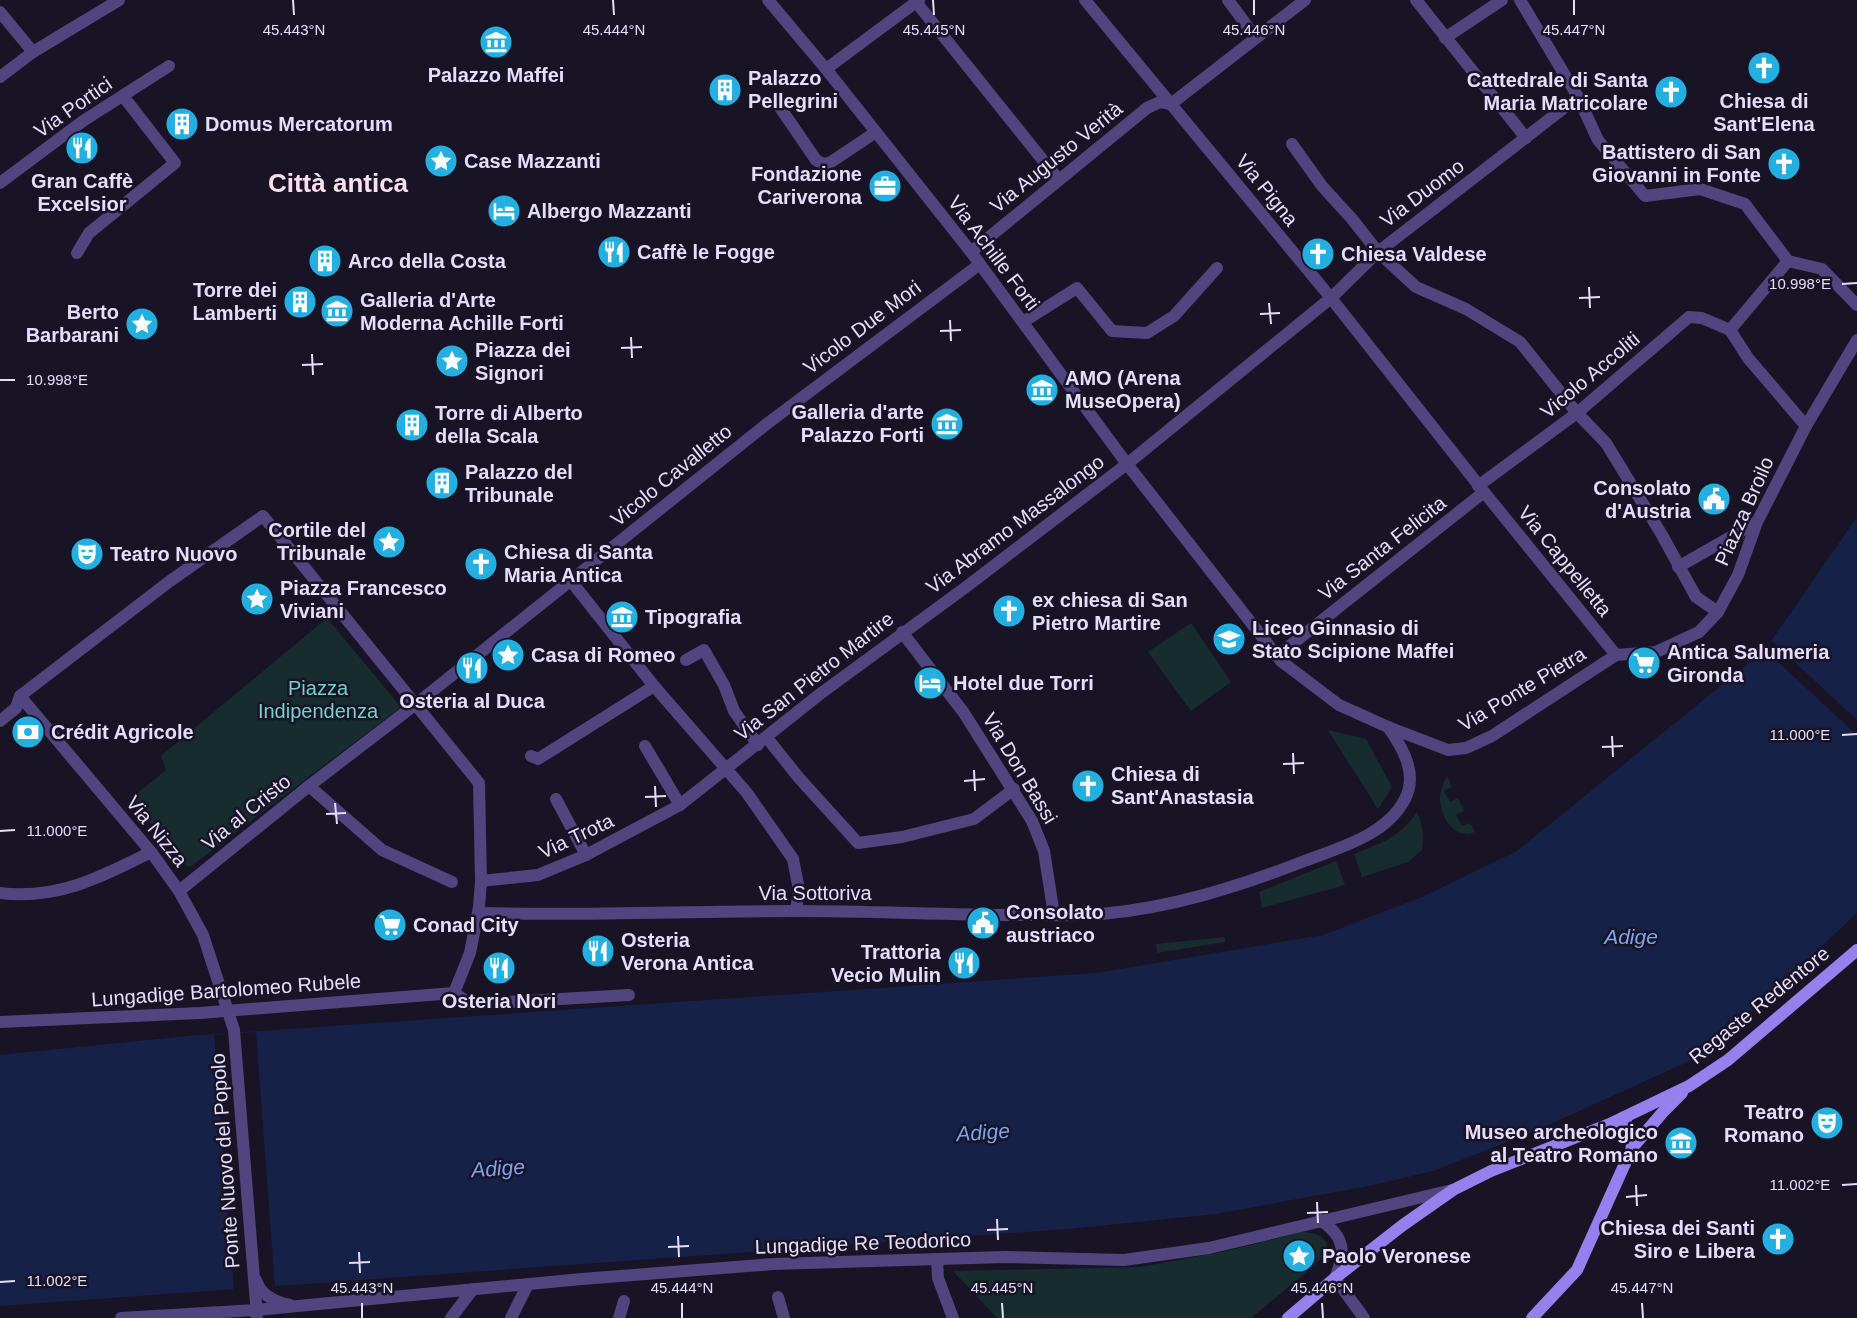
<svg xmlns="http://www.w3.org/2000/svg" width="1857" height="1318" font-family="Arial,sans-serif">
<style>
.green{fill:#172c2f}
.water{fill:#162147}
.pier{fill:#191326}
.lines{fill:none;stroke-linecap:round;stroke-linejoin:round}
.minor{stroke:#50457e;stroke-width:12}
.tertiary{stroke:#50457e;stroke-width:12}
.secondary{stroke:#9481ed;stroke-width:12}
.ticks{fill:none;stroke:#e5ddfa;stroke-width:2}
.labels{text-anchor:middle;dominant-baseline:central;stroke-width:5;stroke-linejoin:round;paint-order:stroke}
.poi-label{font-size:20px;font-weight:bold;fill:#e5ddfa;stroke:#191326;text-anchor:start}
.street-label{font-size:20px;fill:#e5ddfa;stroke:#191326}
.park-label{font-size:20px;fill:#72d1c8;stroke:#191326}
.water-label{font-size:21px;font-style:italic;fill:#79a5ec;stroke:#191326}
.district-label{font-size:26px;font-weight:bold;fill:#fadfec;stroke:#191326}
.ticks-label{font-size:15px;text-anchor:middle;fill:#e5ddfa;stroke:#191326;stroke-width:5;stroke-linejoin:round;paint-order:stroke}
</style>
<rect width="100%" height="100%" fill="#191326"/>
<g class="green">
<path d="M327 618 401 707 190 867 187 866 132 802 131 798 166 770 161 756Z"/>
<path d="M1191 623 1231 682 1191 711 1148 652Z"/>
<path d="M1328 730 1366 739 1392 787 1378 809Z"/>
<path d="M1447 776 1452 787 1444 791 1450 802 1458 798 1464 811 1456 815 1462 826 1470 823 1475 832C1455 840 1441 819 1440 799 1440 791 1443 784 1447 776Z"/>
<path d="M1417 812C1423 825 1424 835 1422 850L1408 862 1362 877 1354 854C1381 843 1400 838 1417 812Z"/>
<path d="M1336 861 1345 885 1262 908 1259 892Z"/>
<path d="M1225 937V942L1157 953 1156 944Z"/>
<path d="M1301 1232C1313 1233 1320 1233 1327 1243L1324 1254 1314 1266 1251 1318H997L953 1271 1140 1267 1227 1251Z"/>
</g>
<path class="water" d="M1857 517V913L1707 1053 1533 1132 1433 1171 1374 1185 1216 1214 1068 1229 0 1306V1055L188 1036 1096 973 1323 935 1422 897 1517 851 1765 650Z"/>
<g class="pier">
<path d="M1772 641 1857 720V735L1765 650Z"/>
<path d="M256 1032 275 1287 234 1290 214 1035Z"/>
</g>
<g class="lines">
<g class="minor">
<path d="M768 0 826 69 971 252 1127 464 1281 661 1339 705 1388 727 1448 750 1466 748 1492 736 1616 655 1656 652 1699 632 1718 612 1738 575 1757 522 1806 426 1857 340"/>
<path d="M1085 0 1331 298 1484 492 1616 655"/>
<path d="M1228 0 1256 38"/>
<path d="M1416 0 1526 138"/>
<path d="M1520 0 1578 97 1598 140 1645 196 1700 189 1745 204 1788 261"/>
<path d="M916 2 1058 179"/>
<path d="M0 12 33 52"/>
<path d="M1445 38 1502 0"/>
<path d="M826 69 919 0"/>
<path d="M0 77 33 52 119 0"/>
<path d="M777 103 816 160 823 164 831 162 876 132"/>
<path d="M1292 144 1322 186 1352 219 1378 252 1416 287 1466 309 1520 342 1577 413 1606 443 1662 535 1696 597 1718 612"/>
<path d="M0 183 83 121 169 66"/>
<path d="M971 252 1147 108 1160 102 1171 104 1305 0"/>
<path d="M77 253 89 233 175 163 123 96"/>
<path d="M1788 261 1822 269 1857 305"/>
<path d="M1023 322 1077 288 1112 331 1147 333 1174 316 1217 268"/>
<path d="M1730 330 1748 358 1806 426"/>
<path d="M1730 330 1788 261"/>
<path d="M1478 486 1577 413 1689 317 1702 318 1730 330"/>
<path d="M1678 567 1757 522"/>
<path d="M571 581 654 686 747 793 793 859 799 890 796 911"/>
<path d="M902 632 964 713 1032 821 1044 851 1054 915"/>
<path d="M1277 656 1484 492"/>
<path d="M686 660 704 650 724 685 734 711 758 745"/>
<path d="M20 696 170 581 263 516 479 783 481 881 479 907 470 953 454 993"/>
<path d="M20 696 151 852 179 891 203 935 234 1030"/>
<path d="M0 721 16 708 20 696"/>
<path d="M767 738 799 778 858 843 902 837 974 819 1014 789"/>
<path d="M645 746 680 805"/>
<path d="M531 756 538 759 654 686"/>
<path d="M309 786 382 850 452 882"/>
<path d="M556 799 586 855"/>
<path d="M481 881 538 875 586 855 680 805 820 694 966 587 1127 464 1331 298 1378 252 1578 97"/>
<path d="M179 891 309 786 416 704 768 423 980 264"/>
<path d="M0 893C58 900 101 877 151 852"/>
<path d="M479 913C584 916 689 911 795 911 871 911 947 915 1023 915 1049 915 1076 916 1101 914 1171 908 1237 887 1302 862 1338 848 1386 836 1405 799 1418 774 1403 748 1388 727"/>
<path d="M454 993 471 1004 629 995"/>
<path d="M0 1022 200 1013 454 993"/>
<path d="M937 1259 938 1278 953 1318"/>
<path d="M1335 1278 1364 1318"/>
<path d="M778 1297 784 1318"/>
<path d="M451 1318 473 1289"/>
<path d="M511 1318 528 1284"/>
<path d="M619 1318 624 1301"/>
</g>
<g class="tertiary">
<path d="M234 1030 257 1316"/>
<path d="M1320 1220C1345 1236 1346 1252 1335 1278"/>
<path d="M256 1280C261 1296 275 1302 290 1305"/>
<path d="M121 1318 256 1310 582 1279 773 1264 1005 1257 1124 1260 1209 1248 1452 1190"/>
</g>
<g class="secondary">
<path d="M1624 1117 1630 1133 1632 1148"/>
<path d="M1288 1318 1335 1278 1403 1225 1453 1190 1491 1171 1612 1123 1689 1086 1728 1060 1857 950"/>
<path d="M1532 1318 1577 1270 1632 1148 1663 1112 1682 1093"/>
</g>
</g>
<path class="ticks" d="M293 0 294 15M613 0 614 15M933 0 934 15M1254 0V15M1574 0V15M1842 284 1857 283M1589 287 1590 308M1579 298 1600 297M1269 303 1271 324M1260 314 1280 313M950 320 951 341M940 331 961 330M631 337 632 358M621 348 642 347M312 354 313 375M302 365 323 364M0 380H15M1842 735 1857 734M1612 736 1613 757M1602 747 1623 746M1293 753 1294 774M1283 764 1304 763M974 770 975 791M964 781 985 779M655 786 656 807M645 797 666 796M335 803 337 824M326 814 346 813M0 831 15 830M1636 1185 1637 1206M1842 1185 1857 1184M1626 1197 1647 1195M1317 1202 1318 1223M1307 1213 1328 1212M997 1219 998 1240M987 1230 1008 1229M678 1236 679 1257M668 1247 689 1246M359 1252 360 1273M349 1263 370 1262M0 1282 15 1281M362 1303V1318M682 1303V1318M1002 1303 1003 1318M1322 1303 1323 1318M1642 1303 1643 1318"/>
<defs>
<g id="museum-disc" transform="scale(1.725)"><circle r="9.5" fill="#23b0e0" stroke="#191326"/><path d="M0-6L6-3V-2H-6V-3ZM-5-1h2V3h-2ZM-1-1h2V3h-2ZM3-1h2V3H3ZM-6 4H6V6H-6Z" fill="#fff"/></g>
<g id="church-disc" transform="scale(1.725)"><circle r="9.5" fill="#23b0e0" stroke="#191326"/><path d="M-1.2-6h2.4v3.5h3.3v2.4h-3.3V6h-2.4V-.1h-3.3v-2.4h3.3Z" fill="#fff"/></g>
<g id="building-disc" transform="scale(1.725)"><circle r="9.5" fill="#23b0e0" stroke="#191326"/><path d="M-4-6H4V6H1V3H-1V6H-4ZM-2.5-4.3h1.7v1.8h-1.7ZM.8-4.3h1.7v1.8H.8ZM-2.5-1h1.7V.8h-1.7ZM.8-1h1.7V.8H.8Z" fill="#fff"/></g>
<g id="restaurant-disc" transform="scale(1.725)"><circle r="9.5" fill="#23b0e0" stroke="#191326"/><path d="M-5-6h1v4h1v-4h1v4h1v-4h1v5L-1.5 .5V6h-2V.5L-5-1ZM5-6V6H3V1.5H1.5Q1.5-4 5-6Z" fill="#fff"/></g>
<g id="sight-disc" transform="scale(1.725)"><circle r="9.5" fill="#23b0e0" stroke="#191326"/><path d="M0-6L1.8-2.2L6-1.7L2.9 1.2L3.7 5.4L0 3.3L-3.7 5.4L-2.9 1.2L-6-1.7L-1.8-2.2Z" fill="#fff"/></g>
<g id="office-disc" transform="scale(1.725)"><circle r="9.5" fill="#23b0e0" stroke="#191326"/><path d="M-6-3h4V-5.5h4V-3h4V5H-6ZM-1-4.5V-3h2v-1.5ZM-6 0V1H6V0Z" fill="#fff"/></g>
<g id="hotel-disc" transform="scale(1.725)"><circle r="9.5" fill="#23b0e0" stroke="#191326"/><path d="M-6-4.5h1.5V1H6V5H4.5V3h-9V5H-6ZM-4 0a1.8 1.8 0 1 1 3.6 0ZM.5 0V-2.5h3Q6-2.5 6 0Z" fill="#fff"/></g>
<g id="civic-disc" transform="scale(1.725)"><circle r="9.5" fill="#23b0e0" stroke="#191326"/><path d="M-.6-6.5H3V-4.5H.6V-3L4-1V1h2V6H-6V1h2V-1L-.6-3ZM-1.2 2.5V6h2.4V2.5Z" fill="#fff"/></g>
<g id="theatre-disc" transform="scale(1.725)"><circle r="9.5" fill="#23b0e0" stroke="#191326"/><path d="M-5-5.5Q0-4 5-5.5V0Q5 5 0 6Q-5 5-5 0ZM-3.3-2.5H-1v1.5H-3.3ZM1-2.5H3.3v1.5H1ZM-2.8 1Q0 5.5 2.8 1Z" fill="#fff"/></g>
<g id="school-disc" transform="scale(1.725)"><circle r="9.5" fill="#23b0e0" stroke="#191326"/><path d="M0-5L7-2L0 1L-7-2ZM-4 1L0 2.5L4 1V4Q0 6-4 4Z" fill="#fff"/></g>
<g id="supermarket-disc" transform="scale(1.725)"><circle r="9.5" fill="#23b0e0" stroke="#191326"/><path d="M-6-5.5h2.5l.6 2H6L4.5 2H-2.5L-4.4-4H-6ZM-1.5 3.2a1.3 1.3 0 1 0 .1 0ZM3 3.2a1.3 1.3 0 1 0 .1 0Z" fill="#fff"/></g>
<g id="bank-disc" transform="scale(1.725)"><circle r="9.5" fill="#23b0e0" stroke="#191326"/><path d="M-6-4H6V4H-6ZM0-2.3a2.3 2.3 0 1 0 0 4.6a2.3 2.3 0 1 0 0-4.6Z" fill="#fff"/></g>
</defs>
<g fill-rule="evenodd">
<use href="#museum-disc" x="496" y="42"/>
<use href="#church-disc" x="1764" y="68"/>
<use href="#building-disc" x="725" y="90"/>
<use href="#church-disc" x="1671" y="92"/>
<use href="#building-disc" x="182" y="124"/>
<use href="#restaurant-disc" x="82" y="148"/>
<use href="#sight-disc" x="441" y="161"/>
<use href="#church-disc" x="1784" y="164"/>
<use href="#office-disc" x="885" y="186"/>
<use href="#hotel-disc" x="504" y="211"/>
<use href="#restaurant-disc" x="614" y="252"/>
<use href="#church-disc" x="1318" y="254"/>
<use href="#building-disc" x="325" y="261"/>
<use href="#building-disc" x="300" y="302"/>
<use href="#museum-disc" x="337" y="311"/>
<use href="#sight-disc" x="142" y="324"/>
<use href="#sight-disc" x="452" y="361"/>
<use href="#museum-disc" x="1042" y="390"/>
<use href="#museum-disc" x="947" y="424"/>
<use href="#building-disc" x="412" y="425"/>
<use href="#building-disc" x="442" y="483"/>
<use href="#civic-disc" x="1714" y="499"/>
<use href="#sight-disc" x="389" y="542"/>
<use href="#theatre-disc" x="87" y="554"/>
<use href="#church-disc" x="481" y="564"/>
<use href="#sight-disc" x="257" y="599"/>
<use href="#church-disc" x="1009" y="611"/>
<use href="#museum-disc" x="622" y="617"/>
<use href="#school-disc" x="1229" y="639"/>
<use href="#sight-disc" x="508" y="655"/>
<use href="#supermarket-disc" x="1644" y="663"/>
<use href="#restaurant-disc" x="472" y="668"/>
<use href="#hotel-disc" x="930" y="683"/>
<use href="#bank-disc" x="28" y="732"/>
<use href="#church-disc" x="1088" y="786"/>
<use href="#civic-disc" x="983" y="923"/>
<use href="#supermarket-disc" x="390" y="925"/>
<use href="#restaurant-disc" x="598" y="951"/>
<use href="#restaurant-disc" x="964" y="963"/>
<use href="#restaurant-disc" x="499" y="968"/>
<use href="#theatre-disc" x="1827" y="1123"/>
<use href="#museum-disc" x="1681" y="1143"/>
<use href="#church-disc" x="1778" y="1239"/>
<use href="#sight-disc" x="1299" y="1256"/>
</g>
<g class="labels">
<g class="poi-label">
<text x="496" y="75" text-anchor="middle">Palazzo Maffei</text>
<text x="748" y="78">Palazzo<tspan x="748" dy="23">Pellegrini</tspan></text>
<text x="1648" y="80" text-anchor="end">Cattedrale di Santa<tspan x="1648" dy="23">Maria Matricolare</tspan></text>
<text x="1764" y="101" text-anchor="middle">Chiesa di<tspan x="1764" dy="23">Sant'Elena</tspan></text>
<text x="205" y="124">Domus Mercatorum</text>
<text x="1761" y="152" text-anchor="end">Battistero di San<tspan x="1761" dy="23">Giovanni in Fonte</tspan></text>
<text x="464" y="161">Case Mazzanti</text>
<text x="862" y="174" text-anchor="end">Fondazione<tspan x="862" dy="23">Cariverona</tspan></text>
<text x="82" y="181" text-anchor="middle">Gran Caffè<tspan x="82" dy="23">Excelsior</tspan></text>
<text x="527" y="211">Albergo Mazzanti</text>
<text x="637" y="252">Caffè le Fogge</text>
<text x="1341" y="254">Chiesa Valdese</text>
<text x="348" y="261">Arco della Costa</text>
<text x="277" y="290" text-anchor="end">Torre dei<tspan x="277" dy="23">Lamberti</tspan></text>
<text x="360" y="300">Galleria d'Arte<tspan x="360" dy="23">Moderna Achille Forti</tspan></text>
<text x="119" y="312" text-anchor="end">Berto<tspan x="119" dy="23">Barbarani</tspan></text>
<text x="475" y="350">Piazza dei<tspan x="475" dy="23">Signori</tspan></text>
<text x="1065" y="378">AMO (Arena<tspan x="1065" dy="23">MuseOpera)</tspan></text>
<text x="924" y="412" text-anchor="end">Galleria d'arte<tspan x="924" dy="23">Palazzo Forti</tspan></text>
<text x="435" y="413">Torre di Alberto<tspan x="435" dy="23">della Scala</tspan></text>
<text x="465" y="472">Palazzo del<tspan x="465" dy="23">Tribunale</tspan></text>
<text x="1691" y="488" text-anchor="end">Consolato<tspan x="1691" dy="23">d'Austria</tspan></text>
<text x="366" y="530" text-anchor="end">Cortile del<tspan x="366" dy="23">Tribunale</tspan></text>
<text x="504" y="552">Chiesa di Santa<tspan x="504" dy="23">Maria Antica</tspan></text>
<text x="110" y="554">Teatro Nuovo</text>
<text x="280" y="588">Piazza Francesco<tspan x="280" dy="23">Viviani</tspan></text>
<text x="1032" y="600">ex chiesa di San<tspan x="1032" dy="23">Pietro Martire</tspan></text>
<text x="645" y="617">Tipografia</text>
<text x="1252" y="628">Liceo Ginnasio di<tspan x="1252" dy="23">Stato Scipione Maffei</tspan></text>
<text x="1667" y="652">Antica Salumeria<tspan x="1667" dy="23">Gironda</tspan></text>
<text x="531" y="655">Casa di Romeo</text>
<text x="953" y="683">Hotel due Torri</text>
<text x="472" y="701" text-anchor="middle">Osteria al Duca</text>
<text x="51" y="732">Crédit Agricole</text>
<text x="1111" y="774">Chiesa di<tspan x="1111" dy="23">Sant'Anastasia</tspan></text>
<text x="1006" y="912">Consolato<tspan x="1006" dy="23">austriaco</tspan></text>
<text x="413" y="925">Conad City</text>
<text x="621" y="940">Osteria<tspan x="621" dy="23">Verona Antica</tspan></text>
<text x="941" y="952" text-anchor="end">Trattoria<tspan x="941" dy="23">Vecio Mulin</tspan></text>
<text x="499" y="1001" text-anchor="middle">Osteria Nori</text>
<text x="1804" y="1112" text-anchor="end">Teatro<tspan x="1804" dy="23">Romano</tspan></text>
<text x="1658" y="1132" text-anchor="end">Museo archeologico<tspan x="1658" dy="23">al Teatro Romano</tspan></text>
<text x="1755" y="1228" text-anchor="end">Chiesa dei Santi<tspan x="1755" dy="23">Siro e Libera</tspan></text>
<text x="1322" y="1256">Paolo Veronese</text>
</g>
<g class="street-label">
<text transform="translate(73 107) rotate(-35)">Via Portici</text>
<text transform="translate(1056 157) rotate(-39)">Via Augusto Verità</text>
<text transform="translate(1267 190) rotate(51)">Via Pigna</text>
<text transform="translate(1422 193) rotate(-37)">Via Duomo</text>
<text transform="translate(994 253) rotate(53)">Via Achille Forti</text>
<text transform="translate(862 327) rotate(-37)">Vicolo Due Mori</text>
<text transform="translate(1590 375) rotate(-40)">Vicolo Accoliti</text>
<text transform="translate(671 475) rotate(-39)">Vicolo Cavalletto</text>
<text transform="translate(1744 511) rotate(-66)">Piazza Broilo</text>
<text transform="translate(1015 524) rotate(-37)">Via Abramo Massalongo</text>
<text transform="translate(1382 548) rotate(-38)">Via Santa Felicita</text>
<text transform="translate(1565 561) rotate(51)">Via Cappelletta</text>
<text transform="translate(814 676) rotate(-38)">Via San Pietro Martire</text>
<text transform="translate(1522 689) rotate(-31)">Via Ponte Pietra</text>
<text transform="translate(1020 768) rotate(59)">Via Don Bassi</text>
<text transform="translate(246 812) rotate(-39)">Via al Cristo</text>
<text transform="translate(157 831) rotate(51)">Via Nizza</text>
<text transform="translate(576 836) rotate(-25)">Via Trota</text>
<text x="815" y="893">Via Sottoriva</text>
<text transform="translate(226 990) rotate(-4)">Lungadige Bartolomeo Rubele</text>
<text transform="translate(1759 1005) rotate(-39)">Regaste Redentore</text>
<text transform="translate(225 1161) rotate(-94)">Ponte Nuovo del Popolo</text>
<text transform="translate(863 1243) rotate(-2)">Lungadige Re Teodorico</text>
</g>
<g class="park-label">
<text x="318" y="688">Piazza<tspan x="318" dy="23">Indipendenza</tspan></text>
</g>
<g class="water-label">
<text x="1631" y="936">Adige</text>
<text transform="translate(983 1132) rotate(-4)">Adige</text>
<text transform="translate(498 1168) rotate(-4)">Adige</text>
</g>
<g class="district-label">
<text x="338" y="183">Città antica</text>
</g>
</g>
<g class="ticks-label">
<text x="294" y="35">45.443°N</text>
<text x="614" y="35">45.444°N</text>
<text x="934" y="35">45.445°N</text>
<text x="1254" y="35">45.446°N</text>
<text x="1574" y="35">45.447°N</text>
<text x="1800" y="289">10.998°E</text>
<text x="57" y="385">10.998°E</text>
<text x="1800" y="740">11.000°E</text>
<text x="57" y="836">11.000°E</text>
<text x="1800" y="1190">11.002°E</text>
<text x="57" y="1286">11.002°E</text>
<text x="362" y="1293">45.443°N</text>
<text x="682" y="1293">45.444°N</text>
<text x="1002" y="1293">45.445°N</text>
<text x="1322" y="1293">45.446°N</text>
<text x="1642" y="1293">45.447°N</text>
</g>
</svg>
